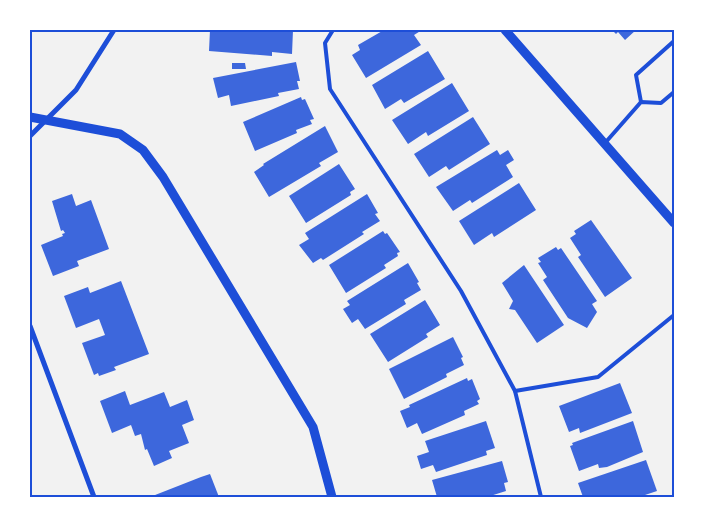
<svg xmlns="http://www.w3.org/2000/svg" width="704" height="527" font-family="'Alegreya Sans',sans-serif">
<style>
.building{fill:#3d67dc}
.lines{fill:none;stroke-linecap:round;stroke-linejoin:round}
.service{stroke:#1d4ed8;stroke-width:4}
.minor{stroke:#1d4ed8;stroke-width:5}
.tertiary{stroke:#1d4ed8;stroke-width:9}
.neatline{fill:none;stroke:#1d4ed8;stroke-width:2}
</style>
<rect width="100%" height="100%" fill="#f2f2f2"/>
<g class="building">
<path d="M210 30H293L292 54 272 52V56L209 51Z"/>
<path d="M384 30H422L414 35 421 45 366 78 352 55 360 50 358 45Z"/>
<path d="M612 30H636L625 40 618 32 616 34Z"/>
<path d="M428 51 445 79 404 103 401 99 385 109 372 85Z"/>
<path d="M296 62 300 81H297L299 89 278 93 279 96 231 106 229 95 218 98 213 78Z"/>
<path d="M232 63H245L246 69H232Z"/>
<path d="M452 83 469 111 428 136 426 132 408 144 392 120Z"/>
<path d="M301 97 302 100 305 99 314 119 310 120 312 124 296 130 297 133 255 151 243 122Z"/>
<path d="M473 117 490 144 449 170 446 166 429 177 414 154Z"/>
<path d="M325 126 338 152 319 163 321 166 269 197 254 172 264 165 263 164Z"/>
<path d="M497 150 500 155 508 150 514 160 506 165 513 177 472 203 470 200 453 211 436 187Z"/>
<path d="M339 164 355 189 350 192 351 195 306 223 289 196Z"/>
<path d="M519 183 536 210 494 237 492 233 474 245 459 221Z"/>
<path d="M72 194 76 206 91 200 109 249 77 261 79 266 53 276 41 245 63 236 62 234 65 233 63 230 61 231 52 201Z"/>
<path d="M367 194 378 213 375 214 380 221 362 232 364 234 323 260 321 258 313 263 299 245 309 239 305 233Z"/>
<path d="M591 220 632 278 605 297 578 257 581 255 570 238 576 234 574 231Z"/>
<path d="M383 231 385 234 387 233 400 252 397 253 398 256 384 265 386 268 346 293 329 265Z"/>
<path d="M556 247 558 250 561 248 597 301 592 304 597 312 587 328 568 318 543 280 547 277 538 263 541 262 538 258Z"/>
<path d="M408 263 419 282 417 283 421 290 404 300 406 304 365 329 358 319 352 323 343 309 350 305 347 301Z"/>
<path d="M524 265 564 325 537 343 515 310 509 309 513 301 502 283Z"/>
<path d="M121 281 149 354 114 367 116 370 99 376 98 373 94 375 82 343 105 335 99 319 76 328 64 296 88 287 90 293Z"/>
<path d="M425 300 440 325 426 334 428 337 388 362 370 334Z"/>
<path d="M453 337 463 357 461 358 464 365 446 374 447 377 404 399 389 369Z"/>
<path d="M467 378 468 381 472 379 480 399 477 401 479 404 464 411 465 415 422 434 417 423 407 428 400 411 410 407 409 405Z"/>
<path d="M620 383 632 413 580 433 579 428 569 432 559 406Z"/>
<path d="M125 391 130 405 164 392 170 407 187 400 194 420 182 425 189 443 169 451 172 458 154 466 147 449 145 450 141 434 135 436 131 425 112 433 100 401Z"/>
<path d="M486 421 495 448 486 451 487 455 436 472 433 465 421 469 417 456 429 452 425 441Z"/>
<path d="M633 421 643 452 607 467 599 468 598 464 579 471 570 446 573 445 572 443Z"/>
<path d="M646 460 657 491 639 497H583L578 483Z"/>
<path d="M502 461 508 482 504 483 506 491 487 497H437L432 480Z"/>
<path d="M210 474 219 497H150L201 477Z"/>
</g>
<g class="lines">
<g class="service">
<path d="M333 30 325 43 330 89 461 291 515 391 541 497"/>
<path d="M641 102 636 75 674 41"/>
<path d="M605 143 641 102 661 103 674 92"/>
<path d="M515 391 598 377 674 315"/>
</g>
<g class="minor">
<path d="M30 136 76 90 114 30"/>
<path d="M30 326 94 497"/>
</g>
<g class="tertiary">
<path d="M505 30 674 223"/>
<path d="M30 117 120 134 143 150 163 177 313 427 332 497"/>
</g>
</g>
<rect width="704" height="527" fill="none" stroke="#ffffff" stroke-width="62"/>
<rect x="31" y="31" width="642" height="465" class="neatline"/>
</svg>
